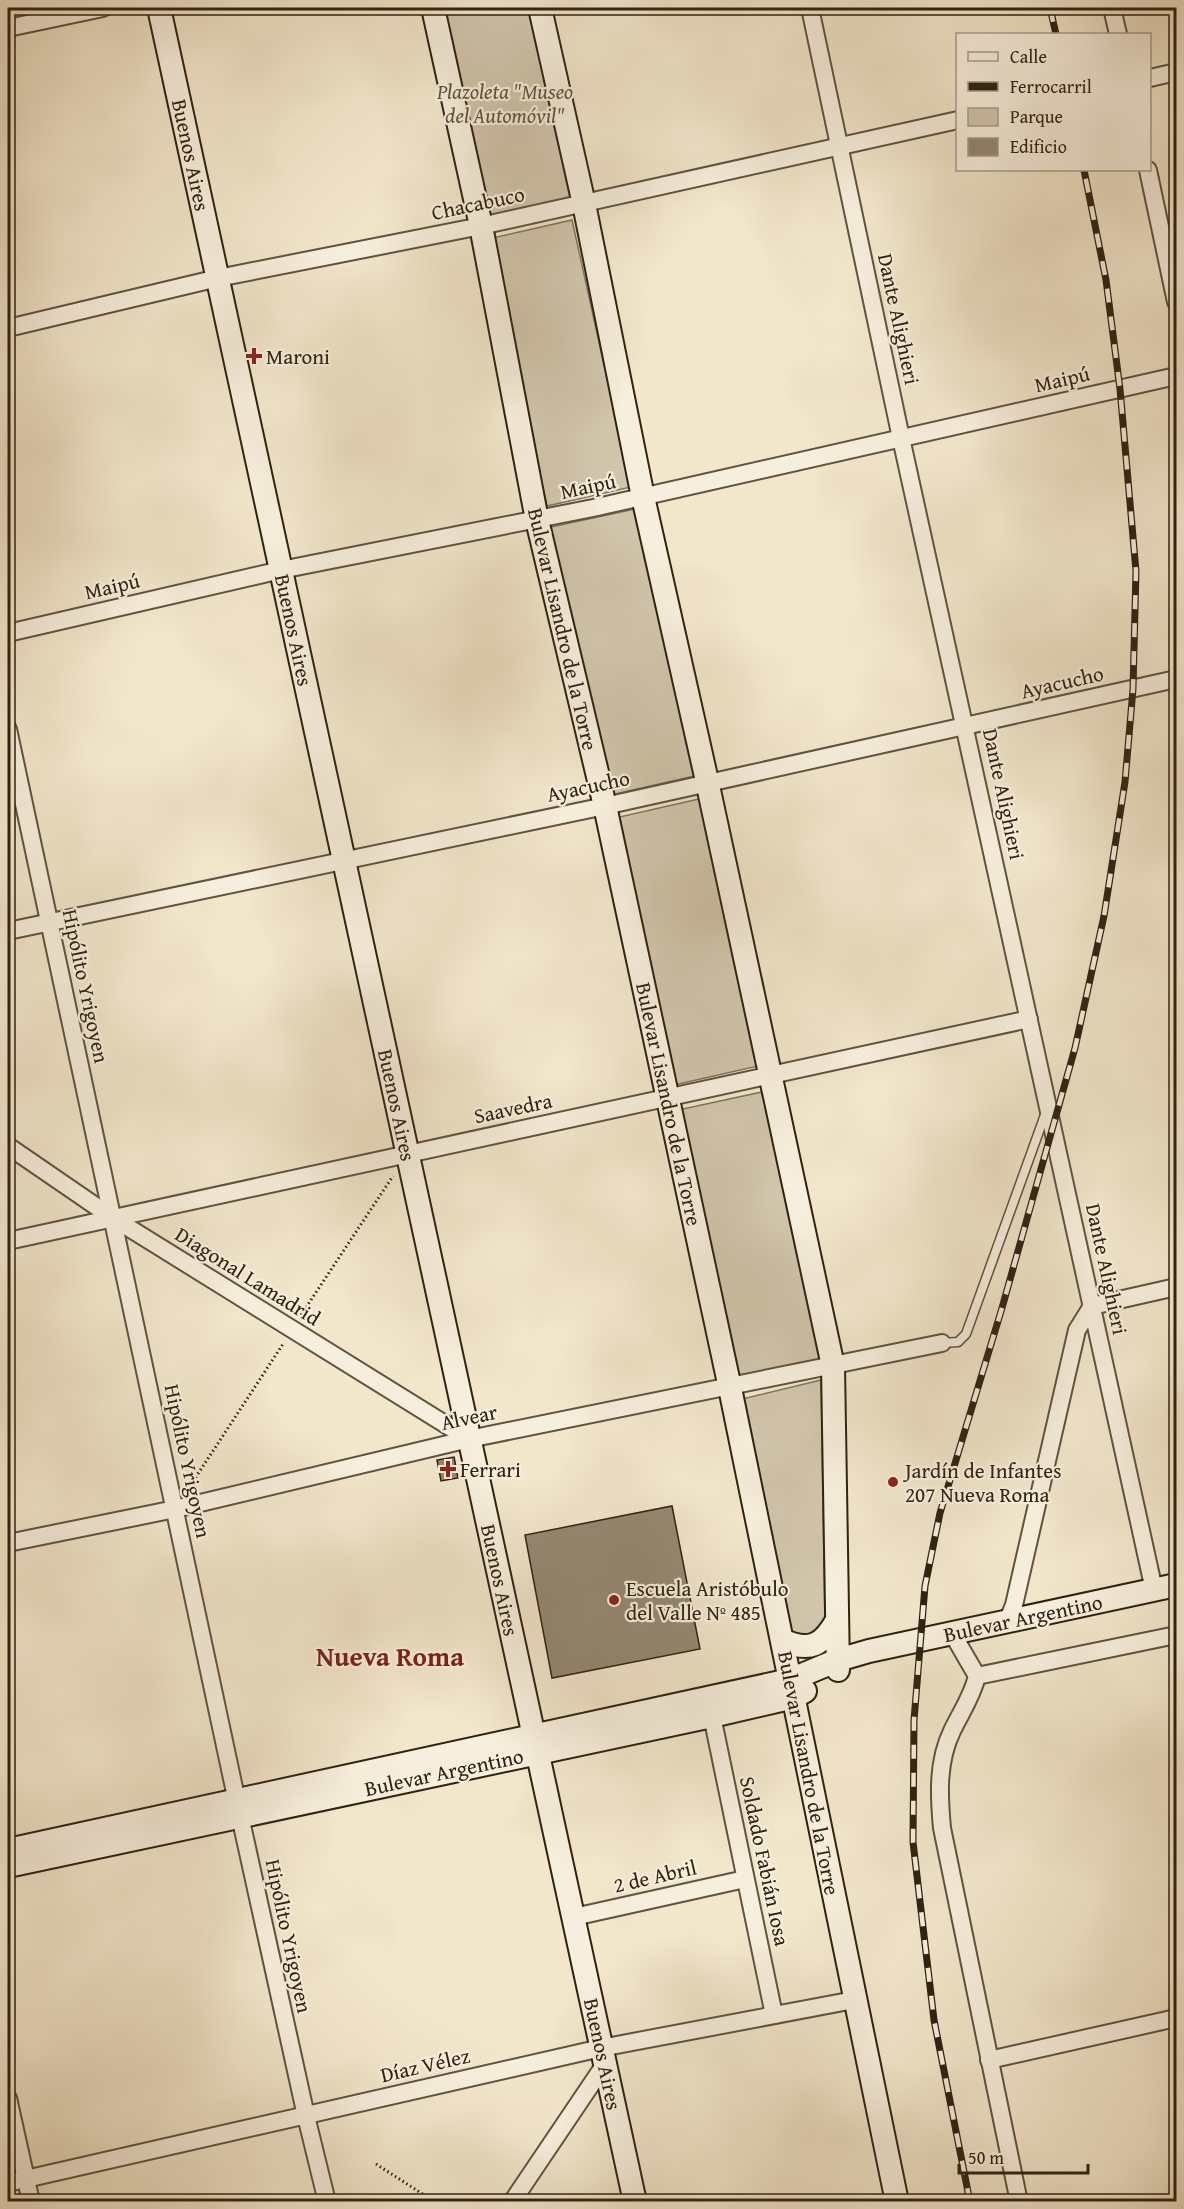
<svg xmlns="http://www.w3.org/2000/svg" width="1184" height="2209" font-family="'Gentium Book Plus',serif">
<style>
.green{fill:#d1c5ac;stroke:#80745f;stroke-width:1.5}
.building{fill:#948872;stroke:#2f2212;stroke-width:1.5}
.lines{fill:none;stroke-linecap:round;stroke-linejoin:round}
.lane-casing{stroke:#605340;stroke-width:11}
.street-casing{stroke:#605340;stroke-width:20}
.secondary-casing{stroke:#2f2212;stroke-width:26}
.path{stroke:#2f2212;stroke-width:3;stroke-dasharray:1.5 3;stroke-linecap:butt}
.lane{stroke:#f7efdd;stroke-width:8}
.street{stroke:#f7efdd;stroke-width:16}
.secondary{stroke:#f7efdd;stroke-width:22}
.rail-casing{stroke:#2f2212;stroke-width:7}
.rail{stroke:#f7efdd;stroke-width:4.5;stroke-dasharray:14;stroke-linecap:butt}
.poi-dot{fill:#8f2418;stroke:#f7efdd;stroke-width:2}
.labels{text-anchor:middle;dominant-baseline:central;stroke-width:4.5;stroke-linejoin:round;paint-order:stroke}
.park-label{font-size:21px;font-style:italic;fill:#605340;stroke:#f7efdd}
.street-label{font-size:21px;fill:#2f2212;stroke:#f7efdd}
.poi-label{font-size:21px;fill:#2f2212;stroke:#f7efdd;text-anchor:start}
.district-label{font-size:27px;font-weight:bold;fill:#7a1f14;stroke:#f7efdd}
</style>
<rect width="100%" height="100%" fill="#f2e6cb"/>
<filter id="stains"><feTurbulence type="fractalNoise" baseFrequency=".00333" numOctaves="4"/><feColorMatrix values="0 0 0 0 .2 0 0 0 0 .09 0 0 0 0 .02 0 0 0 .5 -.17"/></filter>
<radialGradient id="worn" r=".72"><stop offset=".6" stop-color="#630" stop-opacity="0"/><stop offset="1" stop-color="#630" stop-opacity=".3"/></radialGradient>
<g class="green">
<path d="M440 8H528L570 198 486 217Z"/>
<path d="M572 220 631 487 547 506 488 239Z"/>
<path d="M635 509 694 776 611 795 551 527Z"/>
<path d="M699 799 758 1066 674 1085 615 818Z"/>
<path d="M762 1092 821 1359 737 1377 678 1110Z"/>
<path d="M821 1380 825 1626 810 1640 793 1638 742 1399Z"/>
</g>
<g class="building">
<path d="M454 1457 458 1478 441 1481 437 1460Z"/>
<path d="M672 1506 700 1649 552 1678 525 1535Z"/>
</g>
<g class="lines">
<g class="lane-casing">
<path id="lane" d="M942 1343 958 1342 966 1334 1046 1112"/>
</g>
<g class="street-casing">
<g id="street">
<path d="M810 8 901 438 1154 1590"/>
<path d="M1112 8 1118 34"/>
<path d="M8 28 103 8"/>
<path d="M1150 78 1176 72"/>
<path d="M1148 170 1176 302"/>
<path d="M8 328 218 278 481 226 958 120"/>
<path d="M8 633 281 570 593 508 1176 376"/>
<path d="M8 729 240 1816 306 2116 327 2202"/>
<path d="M8 931 605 806 1176 679"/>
<path d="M8 1146 113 1218 469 1439"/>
<path d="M8 1241 1029 1019"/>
<path d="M8 1543 175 1509 469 1439 942 1343"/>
<path d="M1007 1622 1014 1605 1077 1330 1092 1306 1176 1287"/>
<path d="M952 1633 977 1676C972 1697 961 1712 952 1731 937 1762 939 1796 942 1828L1019 2202"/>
<path d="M977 1676 1176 1635"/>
<path d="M712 1716 774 2015"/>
<path d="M574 1917 745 1879"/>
<path d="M989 2060 1176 2018"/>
<path d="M8 2098 31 2202"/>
<path d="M8 2183 601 2048 854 2000"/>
<path d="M512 2202 605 2064"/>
</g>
</g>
<g class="secondary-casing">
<g id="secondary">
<path d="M159 8 635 2202"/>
<path d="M433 8 481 226 537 520 605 806 730 1388 897 2202"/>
<path d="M540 8 584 204 643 497 707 781 833 1366 838 1670"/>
<path d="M782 1640C810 1653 823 1645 837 1620"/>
<path d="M8 1850 790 1680 838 1660 869 1651 1176 1585"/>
<path d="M8 1866 712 1716 794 1697 805 1691"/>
</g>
</g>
<g class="path">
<path d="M301 1315 393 1176"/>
<path d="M188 1489 283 1344"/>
<path d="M376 2164 435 2202"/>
</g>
<use href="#lane" class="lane"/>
<use href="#street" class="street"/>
<use href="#secondary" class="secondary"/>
<g class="rail-casing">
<g id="rail">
<path d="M1050 8 1056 34"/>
<path d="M970 2202 934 2020 913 1842 914 1720 925 1586 940 1513 1002 1308 1075 1048 1104 916 1125 782 1133 689 1136 571 1120 389 1106 280 1084 170"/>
</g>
</g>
<use href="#rail" class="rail"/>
</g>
<g class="poi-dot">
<path d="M251 347h6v6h6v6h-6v6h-6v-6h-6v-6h6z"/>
<path d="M445 1460h6v6h6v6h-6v6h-6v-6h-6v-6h6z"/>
<circle cx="893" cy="1482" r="6"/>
<circle cx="614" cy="1600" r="6"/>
</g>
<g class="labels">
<g class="park-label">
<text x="505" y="91">Plazoleta "Museo<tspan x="505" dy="24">del Automóvil"</tspan></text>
</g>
<g class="street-label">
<text transform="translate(191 155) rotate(78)">Buenos Aires</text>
<text transform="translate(478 203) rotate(-12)">Chacabuco</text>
<text transform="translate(899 319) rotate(78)">Dante Alighieri</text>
<text transform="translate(1062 379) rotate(-13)">Maipú</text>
<text transform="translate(588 486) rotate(-12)">Maipú</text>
<text transform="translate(112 586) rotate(-13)">Maipú</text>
<text transform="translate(563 629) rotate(77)">Bulevar Lisandro de la Torre</text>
<text transform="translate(294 630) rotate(78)">Buenos Aires</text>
<text transform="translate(1062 682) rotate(-13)">Ayacucho</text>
<text transform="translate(588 786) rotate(-12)">Ayacucho</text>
<text transform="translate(1004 794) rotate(78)">Dante Alighieri</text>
<text transform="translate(86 986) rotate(78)">Hipólito Yrigoyen</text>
<text transform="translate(669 1104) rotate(78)">Bulevar Lisandro de la Torre</text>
<text transform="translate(397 1105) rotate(78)">Buenos Aires</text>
<text transform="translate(513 1108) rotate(-12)">Saavedra</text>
<text transform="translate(1107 1269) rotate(78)">Dante Alighieri</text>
<text transform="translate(248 1276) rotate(32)">Diagonal Lamadrid</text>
<text transform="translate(469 1417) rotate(-12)">Alvear</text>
<text transform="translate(188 1461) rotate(78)">Hipólito Yrigoyen</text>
<text transform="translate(500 1580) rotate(78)">Buenos Aires</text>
<text transform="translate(1023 1618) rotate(-12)">Bulevar Argentino</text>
<text transform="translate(444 1772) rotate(-12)">Bulevar Argentino</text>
<text transform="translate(809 1773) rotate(79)">Bulevar Lisandro de la Torre</text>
<text transform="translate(765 1861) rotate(78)">Soldado Fabián Iosa</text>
<text transform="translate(655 1876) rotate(-13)">2 de Abril</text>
<text transform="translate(289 1936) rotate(78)">Hipólito Yrigoyen</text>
<text transform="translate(603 2054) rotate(78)">Buenos Aires</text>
<text transform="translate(425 2065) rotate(-13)">Díaz Vélez</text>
</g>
<g class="poi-label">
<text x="266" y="356">Maroni</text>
<text x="460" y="1469">Ferrari</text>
<text x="905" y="1470">Jardín de Infantes<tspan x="905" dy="24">207 Nueva Roma</tspan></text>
<text x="626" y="1588">Escuela Aristóbulo<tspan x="626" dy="24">del Valle Nº 485</tspan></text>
</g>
<g class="district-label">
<text x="390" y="1656">Nueva Roma</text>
</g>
</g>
<rect width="1184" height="2209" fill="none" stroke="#f2e6cb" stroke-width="30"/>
<rect x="9" y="9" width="1166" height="2191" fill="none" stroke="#2f2212" stroke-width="3"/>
<rect x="15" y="15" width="1154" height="2179" fill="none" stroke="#2f2212" stroke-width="1.5"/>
<rect x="956" y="33" width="195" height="138" fill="#f7efdd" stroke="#a79d8c" stroke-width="1.5"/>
<rect x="968" y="52" width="30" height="9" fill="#f7efdd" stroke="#a79d8c" stroke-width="1.5"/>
<text x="1010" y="63" font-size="18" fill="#2f2212">Calle</text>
<rect x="968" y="82" width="30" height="9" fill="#2f2212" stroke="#a79d8c" stroke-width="1.5"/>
<text x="1010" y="93" font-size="18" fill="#2f2212">Ferrocarril</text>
<rect x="968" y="108" width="30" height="18" fill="#d1c5ac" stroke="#a79d8c" stroke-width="1.5"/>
<text x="1010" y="123" font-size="18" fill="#2f2212">Parque</text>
<rect x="968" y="138" width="30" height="18" fill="#948872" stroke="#a79d8c" stroke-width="1.5"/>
<text x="1010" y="153" font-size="18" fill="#2f2212">Edificio</text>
<path d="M959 2164v9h129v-9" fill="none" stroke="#2f2212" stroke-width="3"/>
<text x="968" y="2164" font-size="18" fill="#2f2212" stroke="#f7efdd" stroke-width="4.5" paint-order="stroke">50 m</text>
<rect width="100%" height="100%" filter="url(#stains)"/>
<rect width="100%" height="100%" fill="url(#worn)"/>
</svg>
